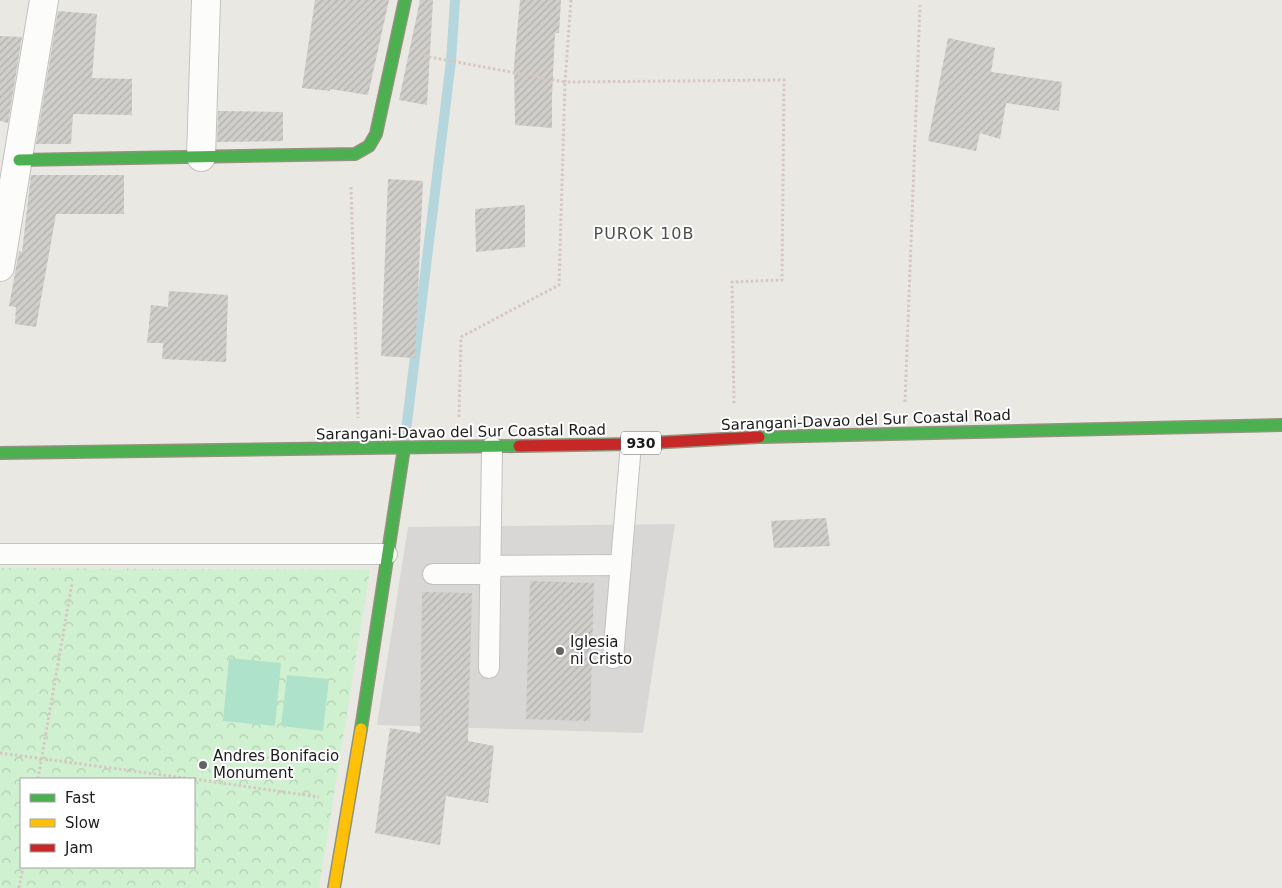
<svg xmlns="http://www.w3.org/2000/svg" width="1282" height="888" font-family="'DejaVu Sans',sans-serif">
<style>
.religious{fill:#d8d7d5}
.park{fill:url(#park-crowns);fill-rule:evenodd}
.pitch{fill:#aee2cb}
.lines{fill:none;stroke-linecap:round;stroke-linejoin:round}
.stream{stroke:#b6d6dd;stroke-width:10}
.building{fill:url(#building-hatch)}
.lane-casing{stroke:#c2c2bf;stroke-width:22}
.street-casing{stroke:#c2c2bf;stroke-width:30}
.fast-casing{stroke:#91937c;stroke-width:14}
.slow-casing{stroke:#91937c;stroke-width:14}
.jam-casing{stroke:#91937c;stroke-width:14}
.path{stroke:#d6c7c3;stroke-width:3;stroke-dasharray:2.5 2.5;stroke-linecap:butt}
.lane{stroke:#fcfcfb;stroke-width:20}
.street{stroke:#fcfcfb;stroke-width:28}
.fast{stroke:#4caf50;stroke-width:11}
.slow{stroke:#ffc107;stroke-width:11}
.jam{stroke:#c62828;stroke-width:11}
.poi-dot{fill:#636361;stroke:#fff;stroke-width:2}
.labels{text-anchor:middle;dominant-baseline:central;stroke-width:4;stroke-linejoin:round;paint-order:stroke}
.shield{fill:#fff;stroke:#5f5f5f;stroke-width:1}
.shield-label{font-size:14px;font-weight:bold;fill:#1b1b1b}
.street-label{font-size:15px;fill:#1b1b1b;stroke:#fff}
.poi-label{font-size:15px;fill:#1b1b1b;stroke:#fff;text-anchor:start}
.neighbourhood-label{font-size:16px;letter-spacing:1px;fill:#4e4e4e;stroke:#fff}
</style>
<defs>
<pattern id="park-crowns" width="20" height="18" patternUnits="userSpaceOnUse" patternTransform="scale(1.25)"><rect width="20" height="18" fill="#d0f1d0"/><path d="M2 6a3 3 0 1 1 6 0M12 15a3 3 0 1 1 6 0" fill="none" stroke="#b2ceb2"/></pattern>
<pattern id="building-hatch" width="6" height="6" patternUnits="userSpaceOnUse" patternTransform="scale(1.25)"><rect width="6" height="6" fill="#d0ceca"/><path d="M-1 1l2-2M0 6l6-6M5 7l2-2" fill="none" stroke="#b2b0ad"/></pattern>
</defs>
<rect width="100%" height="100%" fill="#eae8e3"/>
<path class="religious" d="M675 524 643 733 377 725 408 527Z"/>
<path class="park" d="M0 568 370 570 319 888H0ZM21 779H194V867H21Z"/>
<g class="pitch">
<path d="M229 658 281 663 275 726 223 721Z"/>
<path d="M287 675 329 679 323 731 281 726Z"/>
</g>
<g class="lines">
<path class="stream" d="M404 447 451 61 455 0"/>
</g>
<g class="building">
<path d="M315 0H389L368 95 330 89V91L302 88Z"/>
<path d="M420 0H433L427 105 399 100Z"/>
<path d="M520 0H561L559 33H555L552 96V128L515 125 514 66Z"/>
<path d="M58 11 97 14 92 78 132 79V115L73 114 71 144H36Z"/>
<path d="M0 36 22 37 8 123 0 121Z"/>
<path d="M948 38 995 48 991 72 1062 82 1059 111 1006 103 1000 139 980 133 976 151 928 141Z"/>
<path d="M218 111 283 112V141L217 142Z"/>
<path d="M31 175H124V214H56L36 327 15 324 16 307 9 306 19 251 22 252Z"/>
<path d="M388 179 423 181 415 358 381 356Z"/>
<path d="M525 205V247L476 252 475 209Z"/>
<path d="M169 291 228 295 226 362 162 359 163 343H147L151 305 168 307Z"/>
<path d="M826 518 830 546 774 548 771 521Z"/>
<path d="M530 581 594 583 590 721 526 719Z"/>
<path d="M422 592 472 593 468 741 494 746 488 803 446 796 440 845 375 833 390 728 420 733Z"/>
</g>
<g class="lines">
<g class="lane-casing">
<g id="lane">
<path d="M0 554H387"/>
<path d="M490 566 621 565"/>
<path d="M433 574H491"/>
<path d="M613 658 631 444"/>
<path d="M489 668 492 447"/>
</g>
</g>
<g class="street-casing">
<g id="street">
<path d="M201 157 206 0"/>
<path d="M0 267 44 0"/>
</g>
</g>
<g class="fast-casing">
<g id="fast">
<path d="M19 160 355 154 369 146 376 134 405 0"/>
<path d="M759 437 1282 425"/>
<path d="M0 453 519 446"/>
<path d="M361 729 404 448"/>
</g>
</g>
<g class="slow-casing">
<path id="slow" d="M334 888 361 729"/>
</g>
<g class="jam-casing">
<path id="jam" d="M519 446 631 444 759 437"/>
</g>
<g class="path">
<path d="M571 0 565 82 784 80 782 280 732 282 734 405"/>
<path d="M424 56 565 82 559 285 461 337 459 417"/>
<path d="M351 187 358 418"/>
<path d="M905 402 920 5"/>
<path d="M0 753 192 779"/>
<path d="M38 779 72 583"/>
<path d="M194 779 319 797"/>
<path d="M19 888 23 867"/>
</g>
<use href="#lane" class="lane"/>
<use href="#street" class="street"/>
<use href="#fast" class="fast"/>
<use href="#slow" class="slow"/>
<use href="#jam" class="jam"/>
</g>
<g class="poi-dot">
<circle cx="560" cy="651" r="5"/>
<circle cx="203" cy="765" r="5"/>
</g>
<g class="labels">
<rect class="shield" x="621" y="431.5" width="40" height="23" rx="4"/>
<g class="shield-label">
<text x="641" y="443">930</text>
</g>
<g class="street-label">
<text transform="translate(866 420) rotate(-2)">Sarangani-Davao del Sur Coastal Road</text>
<text transform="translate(461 432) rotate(-1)">Sarangani-Davao del Sur Coastal Road</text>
</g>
<g class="poi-label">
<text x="570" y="642">Iglesia<tspan x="570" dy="17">ni Cristo</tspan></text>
<text x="213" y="756">Andres Bonifacio<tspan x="213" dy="17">Monument</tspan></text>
</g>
<g class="neighbourhood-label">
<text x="644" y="233">PUROK 10B</text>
</g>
</g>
<rect x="20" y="778" width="175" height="90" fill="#ffffff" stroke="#a4a4a4"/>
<rect x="30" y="794" width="25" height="8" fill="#4caf50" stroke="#a4a4a4"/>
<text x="65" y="803" font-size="15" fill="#1b1b1b">Fast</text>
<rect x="30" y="819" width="25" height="8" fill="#ffc107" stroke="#a4a4a4"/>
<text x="65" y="828" font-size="15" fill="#1b1b1b">Slow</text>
<rect x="30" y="844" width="25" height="8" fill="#c62828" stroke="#a4a4a4"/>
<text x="65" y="853" font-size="15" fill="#1b1b1b">Jam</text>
</svg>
